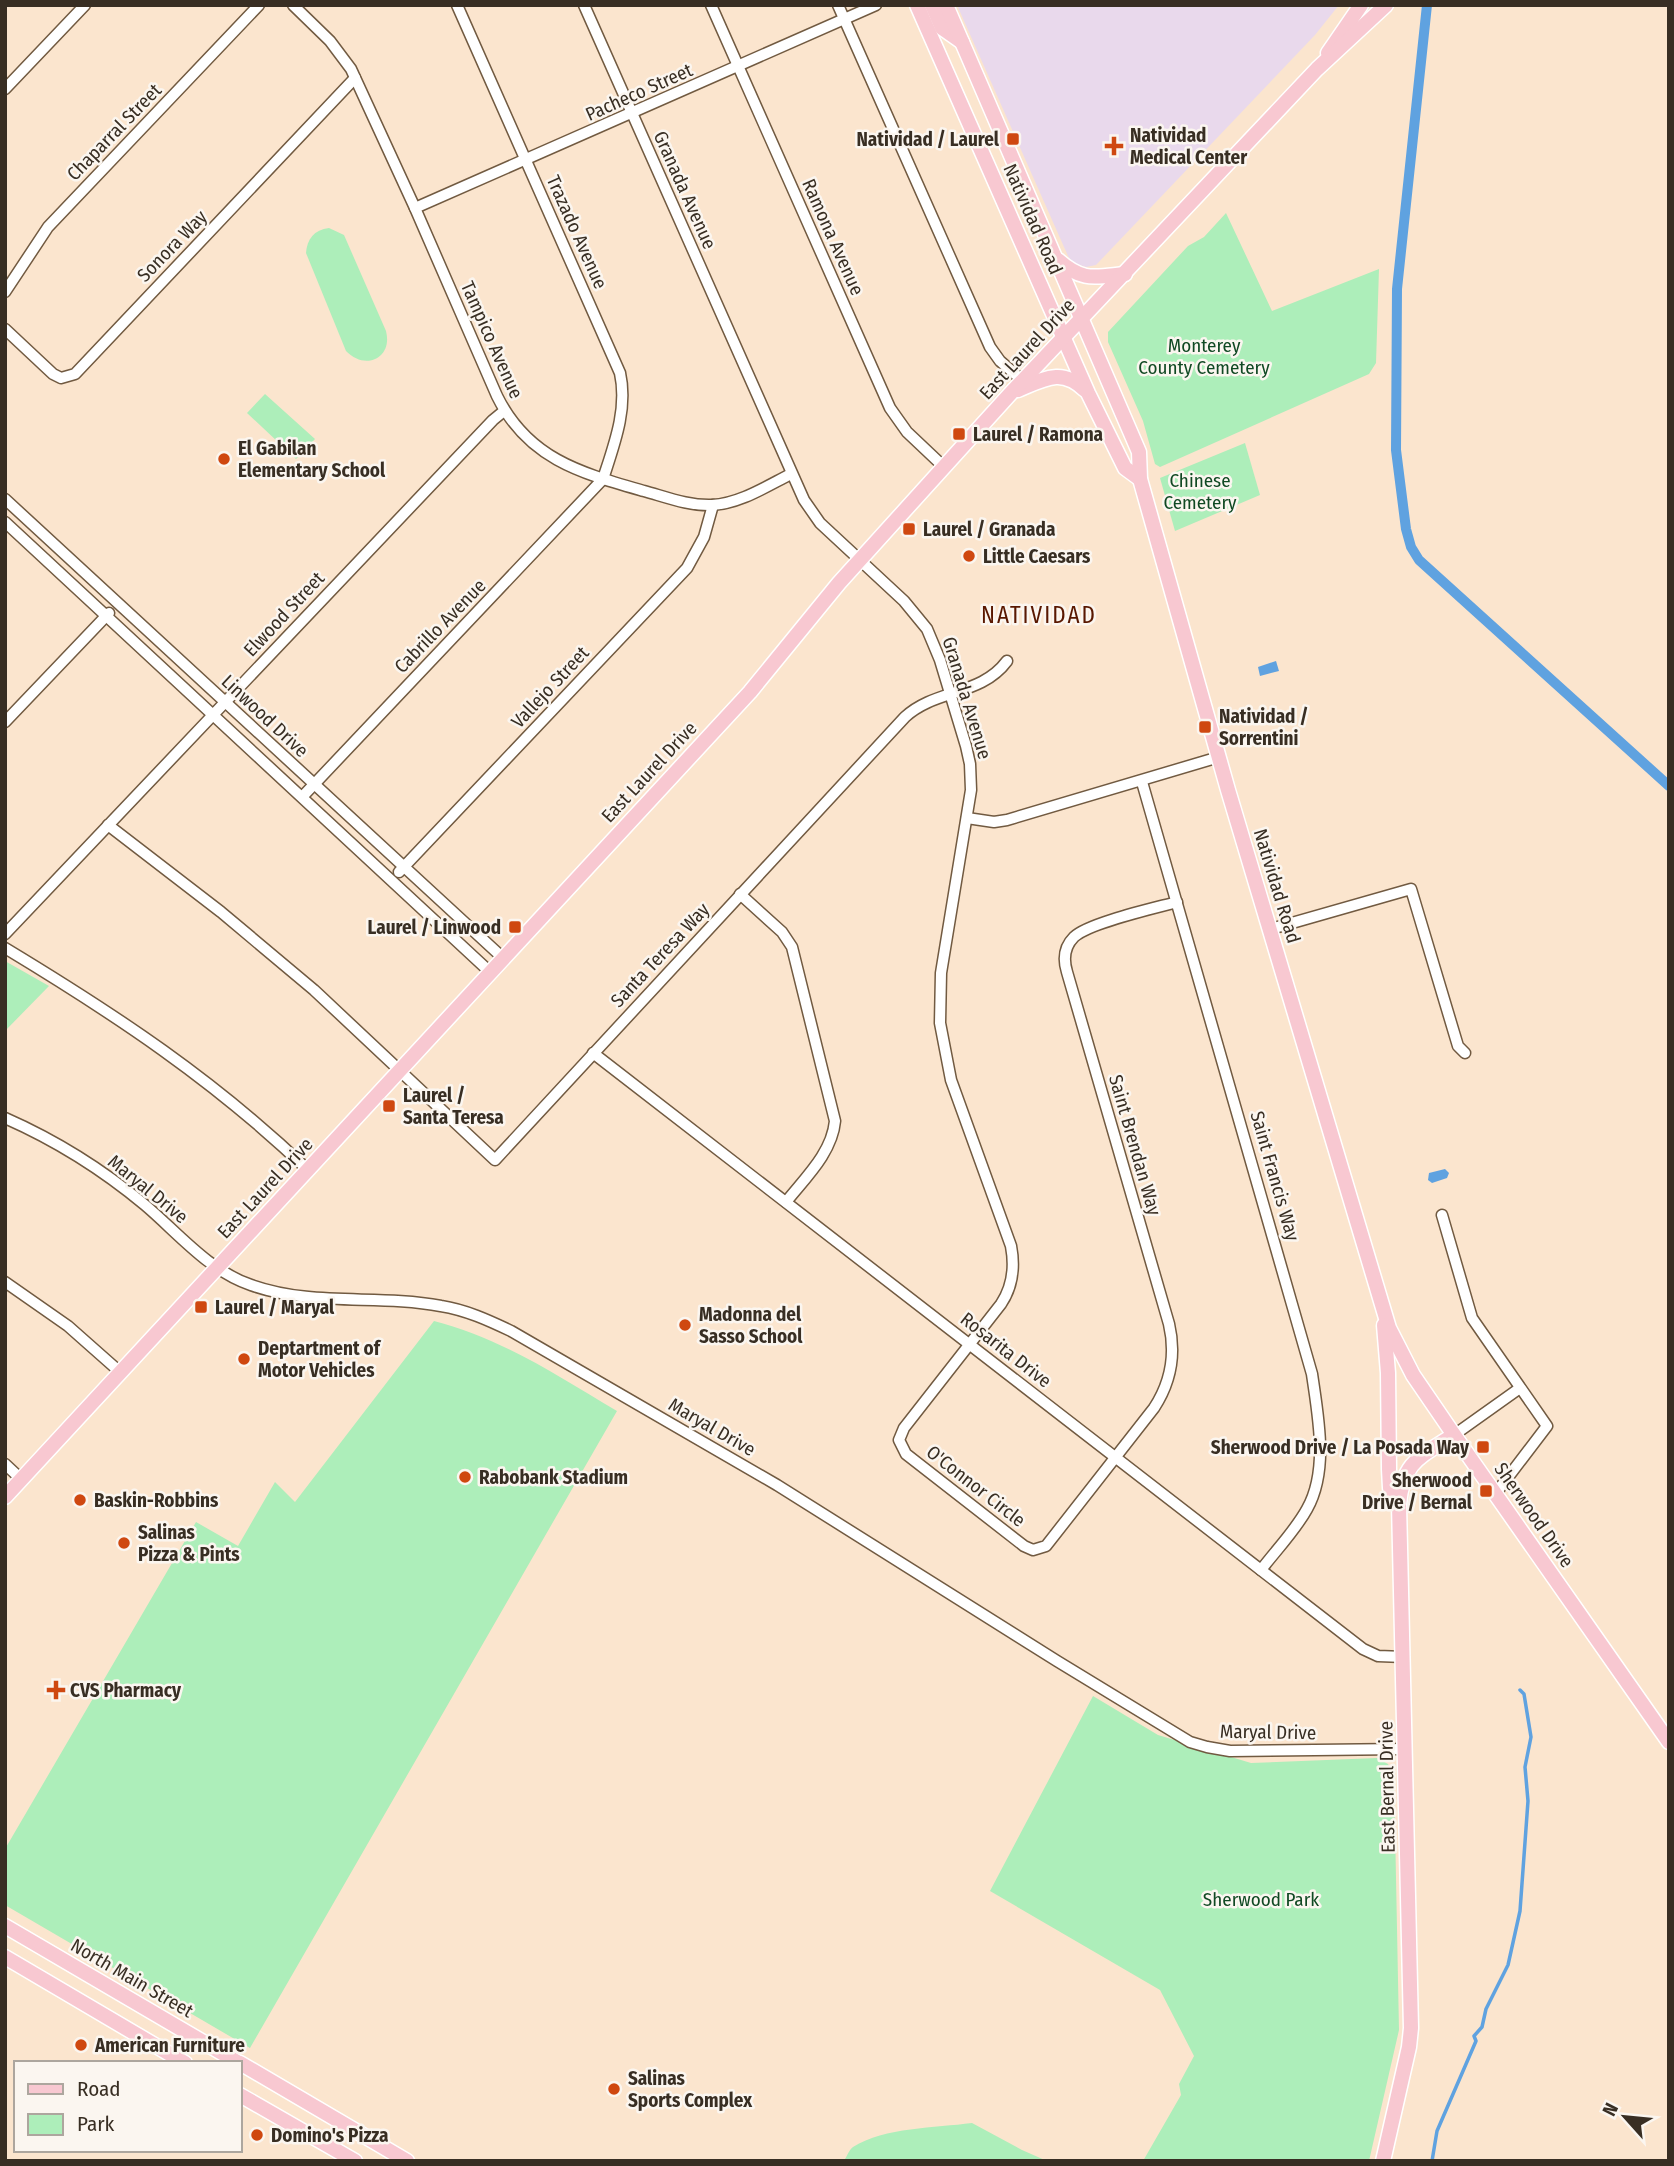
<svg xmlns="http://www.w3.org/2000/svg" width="1674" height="2166" font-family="'Fira Sans Condensed',sans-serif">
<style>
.medical{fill:#e9d9ec}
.green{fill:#adeeba}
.water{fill:#5fa2e0}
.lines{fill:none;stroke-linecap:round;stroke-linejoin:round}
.stream{stroke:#5fa2e0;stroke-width:3.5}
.canal{stroke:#5fa2e0;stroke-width:10}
.minor-casing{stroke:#715a41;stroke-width:13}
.major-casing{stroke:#fff;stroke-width:17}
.minor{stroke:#fff;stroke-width:10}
.major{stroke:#f8c8d1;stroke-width:14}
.poi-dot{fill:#cf4810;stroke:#fbf6f0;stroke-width:2.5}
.labels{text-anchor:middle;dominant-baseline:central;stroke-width:5;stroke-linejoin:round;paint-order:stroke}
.street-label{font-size:19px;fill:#382e23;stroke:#fbf6f0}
.poi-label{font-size:19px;font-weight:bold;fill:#382e23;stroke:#fbf6f0;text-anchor:start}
.park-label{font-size:19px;fill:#104923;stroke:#fbf6f0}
.quarter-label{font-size:23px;letter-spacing:2px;fill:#591801;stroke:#fbf6f0}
</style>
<rect width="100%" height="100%" fill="#fbe5ce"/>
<path class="medical" d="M957 5H1339L1315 35 1096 265 1086 267 1073 263 1068 256Z"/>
<g class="green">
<path d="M1226 213 1272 311 1379 269 1376 363 1369 374 1160 467 1155 464 1143 421 1108 342V332L1188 246 1204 237Z"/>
<path d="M329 228 344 235 386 331C393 358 365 371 346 351L306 253C307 239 314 230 329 228Z"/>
<path d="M265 394 315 439 296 459 247 413Z"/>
<path d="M1245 443 1260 495 1175 531 1160 478Z"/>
<path d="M5 961 49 986 5 1031Z"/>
<path d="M434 1321C501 1338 558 1376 617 1411L250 2048 5 1905V1849L196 1522 238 1546 275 1482 295 1502Z"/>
<path d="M1093 1696 1158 1735 1251 1763 1377 1758 1388 1764 1394 1776 1399 2030 1369 2161H1143L1181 2095 1179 2084 1194 2056 1160 1990 990 1891Z"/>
<path d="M972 2123 1022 2150 1047 2161H844C847 2156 849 2150 853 2147 885 2127 935 2128 972 2123Z"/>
</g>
<g class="water">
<path d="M1276 661 1279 671 1260 676 1258 667Z"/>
<path d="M1445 1169 1449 1173 1447 1178 1432 1183 1428 1180 1429 1173Z"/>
</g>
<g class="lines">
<path class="stream" d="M1432 2161 1437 2131 1476 2041 1474 2036 1482 2027 1486 2009 1508 1965 1520 1911 1528 1801 1525 1767 1531 1737 1524 1694 1520 1690"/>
<path class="canal" d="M1427 5 1397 289 1396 450 1406 529 1411 547 1419 560 1669 786"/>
<g class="minor-casing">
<g id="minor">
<path d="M293 5 330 41 351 69 415 208 497 396C528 459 581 473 644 491 666 497 689 506 712 505 739 504 767 486 791 474"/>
<path d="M584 5 804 500 820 523 904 601 927 629 940 660 966 746 970 764 971 790 941 973 940 1023 951 1080 1011 1246C1015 1267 1013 1286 1001 1304L904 1428 899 1440 906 1454 1024 1546 1033 1550 1046 1546 1154 1408C1171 1382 1176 1354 1169 1324L1067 972C1063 959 1064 947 1074 937 1088 923 1155 908 1177 902"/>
<path d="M711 5 890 408 907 432 944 467"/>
<path d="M838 5 990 347 1000 361 1023 381"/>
<path d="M5 89 85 5"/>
<path d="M415 208 876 5"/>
<path d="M5 292 48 227 259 5"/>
<path d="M5 329 53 374 61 378 75 374 355 78"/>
<path d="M5 499 503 958"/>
<path d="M5 522 490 972"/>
<path d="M5 722 109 613"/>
<path d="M1142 782 1312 1374C1318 1416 1329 1470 1307 1509 1295 1531 1276 1550 1261 1570"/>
<path d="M303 796 603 479C614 445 628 409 620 373L457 5"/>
<path d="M967 818 994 822 1007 820 1219 757"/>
<path d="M108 825 221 912 314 990 495 1160 905 717C935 689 981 696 1007 661"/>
<path d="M399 872 687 568 704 537 713 505"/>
<path d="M740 894 782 932 792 947 835 1121C832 1153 805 1178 786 1202"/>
<path d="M1271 929 1411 889 1458 1046 1465 1053"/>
<path d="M5 934 493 420 504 411"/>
<path d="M5 948C116 1015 214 1080 308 1170"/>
<path d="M593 1053 1363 1649 1378 1656 1404 1657"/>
<path d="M5 1118C55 1140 103 1170 145 1205 178 1233 209 1271 251 1285 313 1307 378 1294 441 1306 466 1310 488 1320 511 1331L777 1485 1057 1661 1190 1742 1207 1747 1230 1751 1404 1749"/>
<path d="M1442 1215 1472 1318 1547 1426 1496 1493"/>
<path d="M5 1282 68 1326 120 1372"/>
<path d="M1454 1435 1520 1388"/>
<path d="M5 1464 21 1479"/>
</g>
</g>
<g class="major-casing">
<g id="major">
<path d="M917 5 1088 393 1125 468 1140 479"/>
<path d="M932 5 942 28 962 42"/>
<path d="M946 5 1139 452 1140 479 1228 790 1389 1328 1413 1375 1454 1435 1669 1742"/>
<path d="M1328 53 1361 5"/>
<path d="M1058 260C1083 282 1094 277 1125 274"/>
<path d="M1018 390C1044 379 1062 367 1085 390"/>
<path d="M1384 1325 1388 1373 1389 1469 1390 1488 1394 1499 1399 1504"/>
<path d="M5 1497 750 692 839 583 1010 394 1317 69 1386 5"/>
<path d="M5 1926 239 2063"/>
<path d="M5 1957 185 2063"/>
<path d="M240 2063 407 2161"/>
<path d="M240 2095 355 2161"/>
<path d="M1383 2161 1409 2047 1411 2028 1399 1504C1403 1461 1420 1457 1454 1435"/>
</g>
</g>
<use href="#minor" class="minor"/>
<use href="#major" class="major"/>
</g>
<g class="poi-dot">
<rect x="1006" y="132" width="14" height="14" rx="3.5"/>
<path d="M1110.5 135.5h7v7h7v7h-7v7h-7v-7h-7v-7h7z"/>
<rect x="952" y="427" width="14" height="14" rx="3.5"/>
<circle cx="224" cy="459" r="7"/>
<rect x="902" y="522" width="14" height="14" rx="3.5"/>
<circle cx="969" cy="556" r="7"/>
<rect x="1198" y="720" width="14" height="14" rx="3.5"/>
<rect x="508" y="920" width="14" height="14" rx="3.5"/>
<rect x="382" y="1099" width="14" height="14" rx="3.5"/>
<rect x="194" y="1300" width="14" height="14" rx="3.5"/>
<circle cx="685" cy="1325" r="7"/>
<circle cx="244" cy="1359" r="7"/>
<rect x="1476" y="1440" width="14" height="14" rx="3.5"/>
<circle cx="465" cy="1477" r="7"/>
<rect x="1479" y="1484" width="14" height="14" rx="3.5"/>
<circle cx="80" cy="1500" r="7"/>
<circle cx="124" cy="1543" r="7"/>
<path d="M52.5 1679.5h7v7h7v7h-7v7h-7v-7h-7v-7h7z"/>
<circle cx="81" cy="2045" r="7"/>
<circle cx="614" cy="2089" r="7"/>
<circle cx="257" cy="2135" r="7"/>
</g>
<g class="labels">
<g class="street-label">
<text transform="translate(639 92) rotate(-24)">Pacheco Street</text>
<text transform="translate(114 132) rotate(-46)">Chaparral Street</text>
<text transform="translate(685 190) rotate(66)">Granada Avenue</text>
<text transform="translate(1033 219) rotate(66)">Natividad Road</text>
<text transform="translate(577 232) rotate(66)">Trazado Avenue</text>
<text transform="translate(833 237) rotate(66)">Ramona Avenue</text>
<text transform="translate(172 246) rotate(-46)">Sonora Way</text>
<text transform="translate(492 340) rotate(66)">Tampico Avenue</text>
<text transform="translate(1027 349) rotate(-47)">East Laurel Drive</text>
<text transform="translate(284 614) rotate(-47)">Elwood Street</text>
<text transform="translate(440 626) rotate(-46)">Cabrillo Avenue</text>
<text transform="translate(550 687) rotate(-47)">Vallejo Street</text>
<text transform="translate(967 698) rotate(73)">Granada Avenue</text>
<text transform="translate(265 716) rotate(43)">Linwood Drive</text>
<text transform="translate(649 772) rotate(-47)">East Laurel Drive</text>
<text transform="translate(1277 886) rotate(73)">Natividad Road</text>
<text transform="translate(660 955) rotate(-47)">Santa Teresa Way</text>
<text transform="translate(1135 1145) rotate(74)">Saint Brendan Way</text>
<text transform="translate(1275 1176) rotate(74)">Saint Francis Way</text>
<text transform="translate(265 1188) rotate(-47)">East Laurel Drive</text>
<text transform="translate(148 1189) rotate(39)">Maryal Drive</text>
<text transform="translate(1006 1350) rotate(38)">Rosarita Drive</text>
<text transform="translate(712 1427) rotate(30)">Maryal Drive</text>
<text transform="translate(976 1486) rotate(38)">O'Connor Circle</text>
<text transform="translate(1534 1515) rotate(55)">Sherwood Drive</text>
<text transform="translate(1268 1732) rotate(1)">Maryal Drive</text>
<text transform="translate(1387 1787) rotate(-91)">East Bernal Drive</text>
<text transform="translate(132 1978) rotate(30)">North Main Street</text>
</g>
<g class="poi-label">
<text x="1130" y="135">Natividad<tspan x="1130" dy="22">Medical Center</tspan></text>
<text x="999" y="139" text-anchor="end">Natividad / Laurel</text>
<text x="973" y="434">Laurel / Ramona</text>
<text x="238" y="448">El Gabilan<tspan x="238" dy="22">Elementary School</tspan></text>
<text x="923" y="529">Laurel / Granada</text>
<text x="983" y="556">Little Caesars</text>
<text x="1219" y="716">Natividad /<tspan x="1219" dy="22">Sorrentini</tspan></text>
<text x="501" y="927" text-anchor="end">Laurel / Linwood</text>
<text x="403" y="1095">Laurel /<tspan x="403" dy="22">Santa Teresa</tspan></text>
<text x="215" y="1307">Laurel / Maryal</text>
<text x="699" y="1314">Madonna del<tspan x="699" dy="22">Sasso School</tspan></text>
<text x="258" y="1348">Deptartment of<tspan x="258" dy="22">Motor Vehicles</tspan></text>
<text x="1469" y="1447" text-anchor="end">Sherwood Drive / La Posada Way</text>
<text x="479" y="1477">Rabobank Stadium</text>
<text x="1472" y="1480" text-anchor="end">Sherwood<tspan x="1472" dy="22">Drive / Bernal</tspan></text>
<text x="94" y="1500">Baskin-Robbins</text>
<text x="138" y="1532">Salinas<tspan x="138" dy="22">Pizza &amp; Pints</tspan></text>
<text x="70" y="1690">CVS Pharmacy</text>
<text x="95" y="2045">American Furniture</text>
<text x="628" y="2078">Salinas<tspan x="628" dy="22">Sports Complex</tspan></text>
<text x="271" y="2135">Domino's Pizza</text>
</g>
<g class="park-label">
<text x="1204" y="345">Monterey<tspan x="1204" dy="22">County Cemetery</tspan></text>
<text x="1200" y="480">Chinese<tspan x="1200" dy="22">Cemetery</tspan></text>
<text x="1261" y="1899">Sherwood Park</text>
</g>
<g class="quarter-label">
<text x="1039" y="615">NATIVIDAD</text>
</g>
</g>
<rect width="1674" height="2166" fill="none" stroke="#382e23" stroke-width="14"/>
<rect x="14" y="2061" width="228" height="91" fill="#fbf6f0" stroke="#ada69e" stroke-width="2"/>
<rect x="28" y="2084" width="35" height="10" fill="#f8c8d1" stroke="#ada69e" stroke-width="2"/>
<text x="77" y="2096" font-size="21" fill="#382e23">Road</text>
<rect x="28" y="2114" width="35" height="21" fill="#adeeba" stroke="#ada69e" stroke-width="2"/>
<text x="77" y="2131" font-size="21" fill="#382e23">Park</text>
<g transform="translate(1625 2117) rotate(297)" stroke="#fbf6f0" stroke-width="5" paint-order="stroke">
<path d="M0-5L12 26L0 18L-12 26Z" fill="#382e23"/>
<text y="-10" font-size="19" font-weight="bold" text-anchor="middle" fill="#382e23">N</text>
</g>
</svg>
